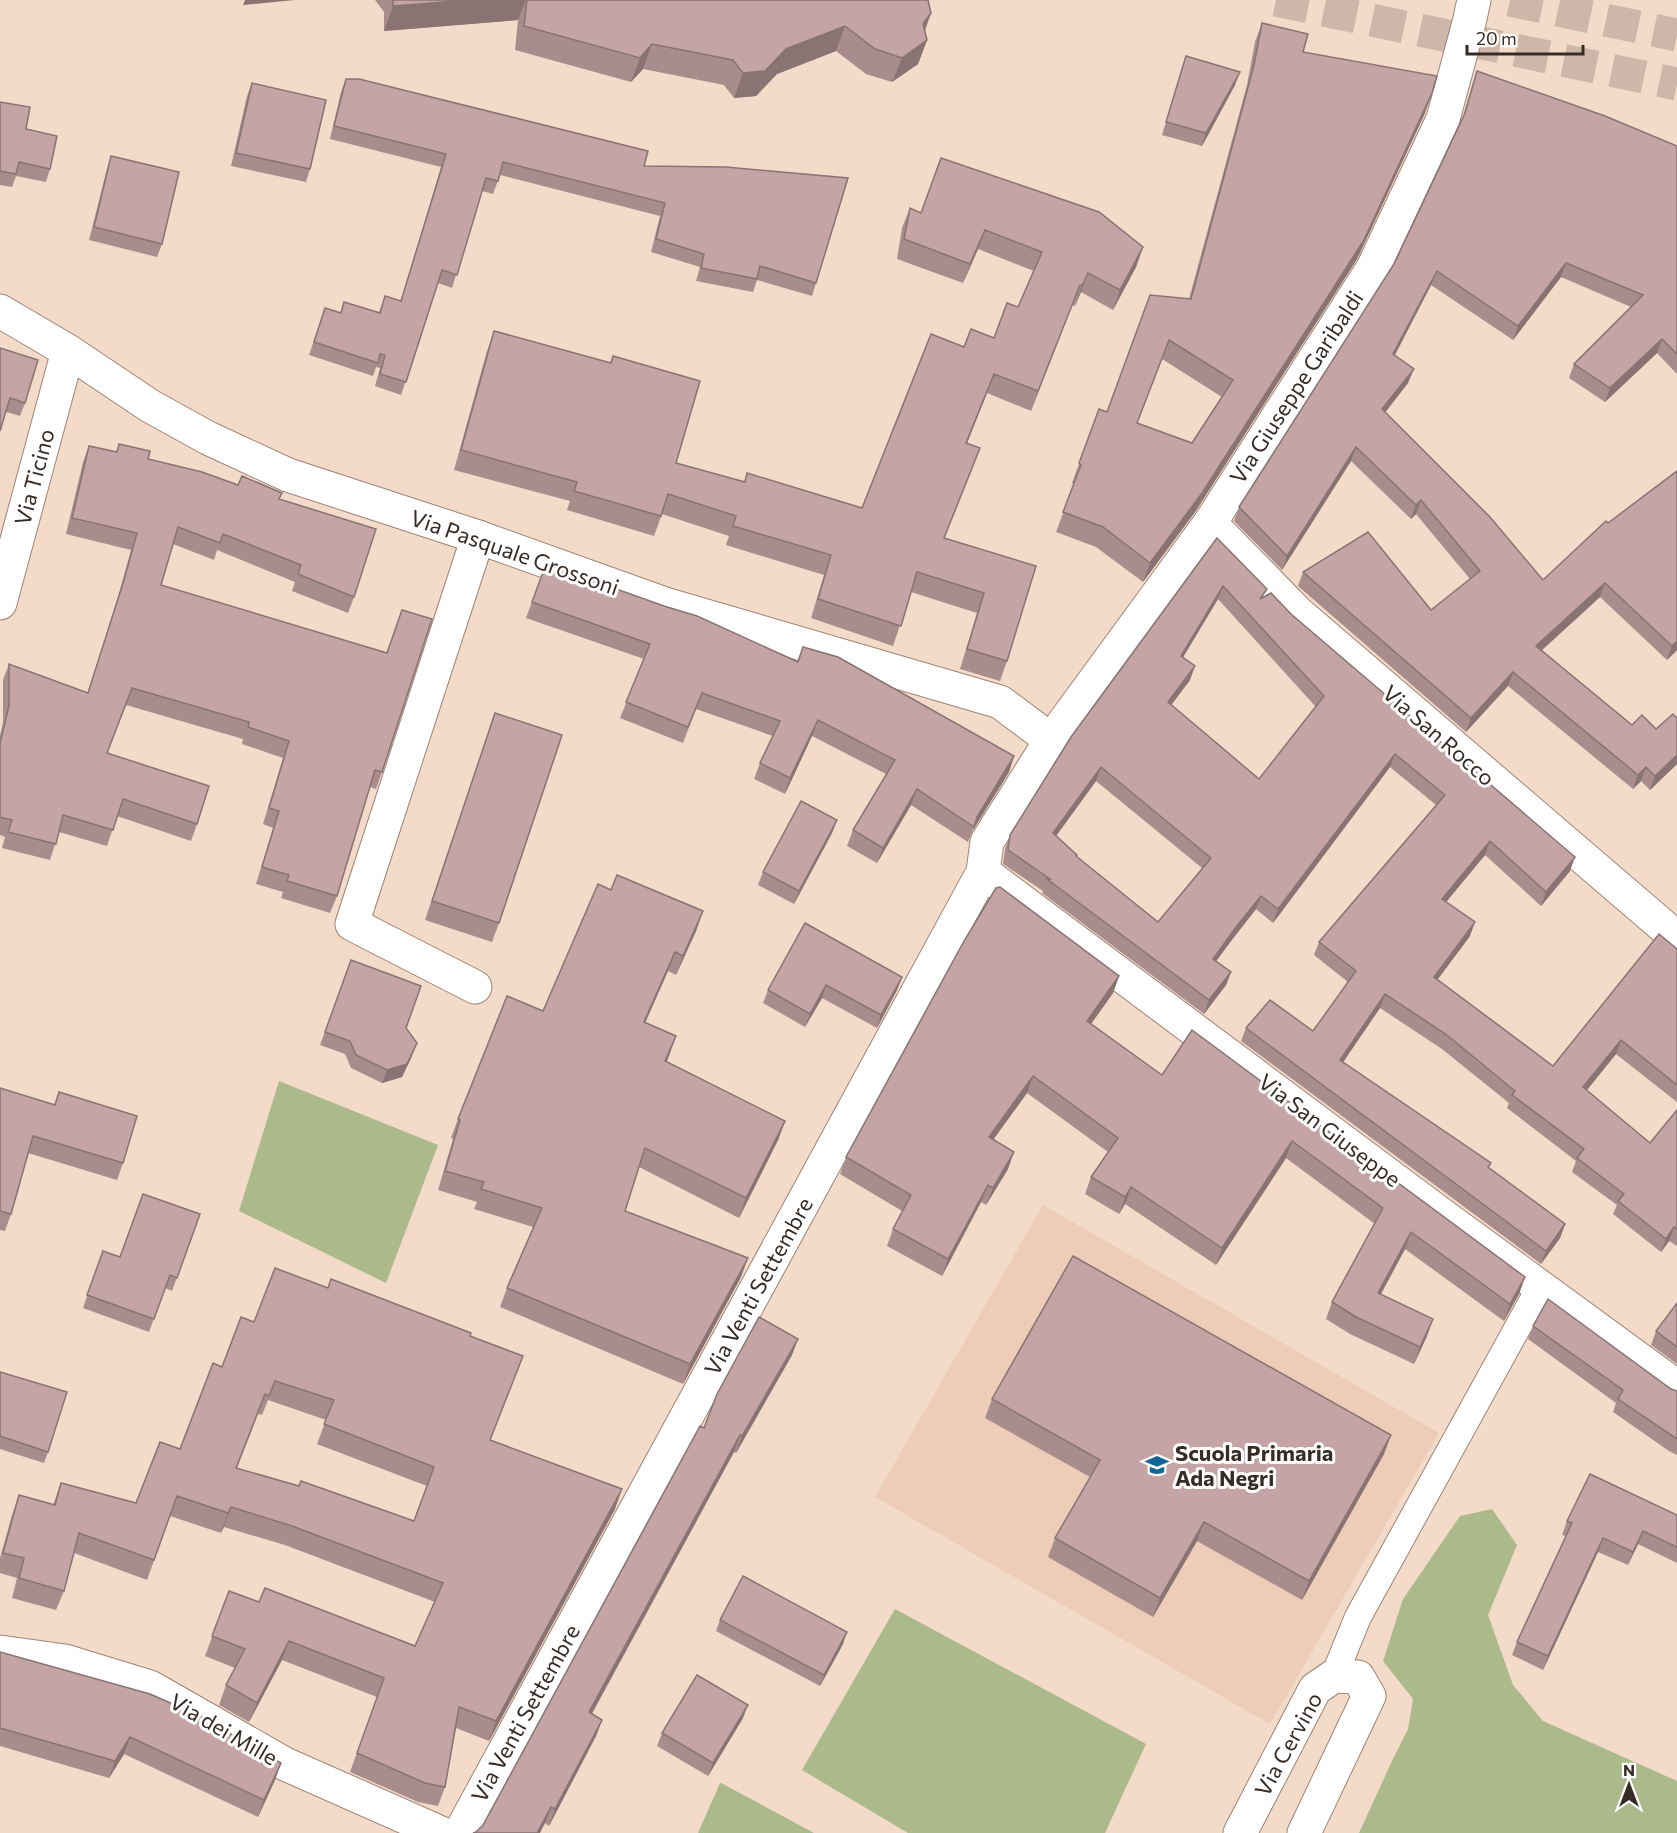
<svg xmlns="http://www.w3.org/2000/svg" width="1677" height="1833" font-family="Commissioner,sans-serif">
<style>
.built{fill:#edcdb8}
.green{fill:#abb98b}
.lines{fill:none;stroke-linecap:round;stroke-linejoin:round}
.trunk-tunnel{stroke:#ceb7a8;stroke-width:33;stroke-dasharray:33 16;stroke-linecap:butt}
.pedestrian-casing{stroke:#9c8475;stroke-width:28}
.minor-casing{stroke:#9c8475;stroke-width:35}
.pedestrian{stroke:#fff;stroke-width:26}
.minor{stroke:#fff;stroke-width:33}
.wall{fill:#a98d8d;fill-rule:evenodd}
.shaded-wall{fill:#897373}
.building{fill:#c4a4a4;stroke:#897373;stroke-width:1.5;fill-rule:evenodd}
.labels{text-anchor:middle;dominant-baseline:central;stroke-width:6;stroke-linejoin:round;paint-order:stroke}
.street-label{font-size:22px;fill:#362c26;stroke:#fff}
.poi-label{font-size:22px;font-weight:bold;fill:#362c26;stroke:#fff;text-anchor:start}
</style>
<rect width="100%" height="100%" fill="#f4dac9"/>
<path class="built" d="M1043 1205 1439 1433 1270 1724 875 1497Z"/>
<g class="green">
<path d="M279 1081 438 1145 386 1283 239 1211Z"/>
<path d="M1492 1509 1517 1545 1488 1615 1513 1685 1543 1721 1677 1781V1833H1359L1392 1761 1408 1729 1413 1699 1383 1661 1403 1599 1460 1516Z"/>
<path d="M895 1609 1146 1744 1105 1833H908L802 1770Z"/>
<path d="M720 1783H721L814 1833H698Z"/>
</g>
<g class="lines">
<g class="trunk-tunnel">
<path d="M1276 0 1677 84"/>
<path d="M1510 0 1677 35"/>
</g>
<g class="pedestrian-casing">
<path id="pedestrian" d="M1334 1676 1358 1617 1540 1287"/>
</g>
<g class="minor-casing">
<g id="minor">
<path d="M0 311 68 351 150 406 208 438 288 475 478 537 665 604 1000 702 1051 740"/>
<path d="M1210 523 1298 613 1677 938"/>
<path d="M0 603 68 351"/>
<path d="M983 872 1446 1218 1677 1387"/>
<path d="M475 987 352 924 478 537"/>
<path d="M0 1652 65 1661 150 1687 285 1764 441 1833"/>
<path d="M460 1833 983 872 987 842 1051 740 1210 523 1373 268 1443 119 1469 23 1474 0"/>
<path d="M1240 1833 1315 1689 1334 1676 1358 1677 1369 1696 1304 1833"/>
</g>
</g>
<use href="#pedestrian" class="pedestrian"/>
<use href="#minor" class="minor"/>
</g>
<g class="wall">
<path d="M375 0H928L931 13 925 31 927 40 918 64 892 82 866 74 836 51 777 74 756 96 734 98 724 85 643 69 631 82 515 50 518 20 384 31V12Z"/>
<path d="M1262 23 1303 52 1425 113 1357 259 1195 512 1143 582 1096 547 1056 532 1074 484 1072 483 1099 409 1107 412 1189 299 1247 85 1255 42ZM1162 359 1222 397 1192 443 1137 423Z"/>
<path d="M1186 56 1235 85 1202 146 1162 135Z"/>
<path d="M1477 71 1677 146V374L1657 353 1605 402 1569 378 1574 364 1631 307 1561 277 1513 340 1431 285 1395 355 1408 383 1385 412 1543 580 1608 523 1677 471V650L1667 660 1600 597 1542 650 1632 725 1656 729 1677 718V764L1650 790 1641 781 1633 789 1508 686 1466 732 1298 586 1303 572 1431 610 1470 579 1416 514 1411 519 1351 461 1282 570 1234 521 1239 507 1394 264 1462 119Z"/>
<path d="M346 79 644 166 816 283 812 296 757 280 753 292 696 281 700 267 651 252 660 216 500 175 493 194 482 191 452 288 438 283 401 395 375 386 380 368 376 367 373 376 309 355 325 308 340 313 344 302 379 313 385 296 401 301 441 167 330 139 341 92Z"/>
<path d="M252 83 310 169 306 182 231 166 247 96Z"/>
<path d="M0 102 26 129 50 169 46 182 16 176 12 187 0 185Z"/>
<path d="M111 156 162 244 157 257 89 240 107 169Z"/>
<path d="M910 208 921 213 1143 247 1136 267 1113 310 1081 292 1075 306 1072 305 1031 411 987 393 967 443 972 468 944 538 1036 566 1007 661 1000 681 960 669 977 613 911 592 893 646 811 618 824 575 726 545 729 536 662 514 654 536 567 510 570 501 454 470 487 351 494 331 610 363 613 356 676 463 744 482 747 473 862 508 964 347 994 338 1018 307 1034 271 978 249 963 283 897 259 902 228Z"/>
<path d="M0 348 25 403 20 416 6 412Z"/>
<path d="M119 444 148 459 238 485 280 499 354 597 348 613 292 591 295 582 217 550 214 560 173 544 161 585 382 772 376 789 370 787 337 896 330 913 281 898 283 892 256 884 273 828 263 824 283 758 242 744 243 739 126 705 107 753 197 824 191 841 117 816 107 846 59 832 50 860 2 848 5 837 0 835V735L3 723V680L9 664 88 693 118 597 131 550 66 534 83 462 89 446 116 452Z"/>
<path d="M1217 538 1264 597 1291 614 1570 871 1541 906 1485 855 1446 902 1470 936 1437 980 1553 1066 1677 949V1102L1616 1054 1587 1090 1650 1143 1677 1110V1246L1669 1241 1661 1252 1613 1214 1617 1205 1572 1172 1576 1161 1507 1108 1509 1103 1442 1049 1380 1008 1343 1062 1489 1168 1565 1224 1560 1238 1541 1264 1241 1041 1246 1028 1313 1031 1348 982 1314 955 1319 942 1436 805 1390 767 1273 923 1256 909 1231 941 1216 961 1231 972 1226 985 1204 1014 1042 893 1043 891 1003 864 1005 849 1010 835ZM1218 599 1316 707 1259 779 1171 705 1190 680 1183 657ZM1096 781 1202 868 1158 922 1076 856 1056 836Z"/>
<path d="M546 564 797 662 803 647 1014 756 1009 772 973 830 968 842 911 805 877 863 847 846 853 830 886 774 812 736 785 794 754 779 760 763 773 736 696 709 683 743 620 718 644 659 526 618Z"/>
<path d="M495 713 499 923 492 942 425 920Z"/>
<path d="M837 820 832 833 794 904 758 885 763 872Z"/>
<path d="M611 890 703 911 696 931 676 975 668 971 645 1023 676 1036 667 1062 785 1121 778 1140 739 1218 639 1167 625 1211 741 1277 683 1384 500 1307 507 1288 533 1227 474 1209 477 1202 438 1190 453 1139 451 1138 458 1119 543 1011Z"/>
<path d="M351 960 406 1028 412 1056 402 1077 382 1083 351 1068 345 1054 320 1045Z"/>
<path d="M1119 976 1113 993 1091 1024 1162 1075 1192 1030 1525 1277 1519 1294 1504 1321 1405 1249 1381 1294 1427 1336 1414 1364 1350 1334 1326 1319 1332 1302 1375 1224 1286 1158 1216 1265 1125 1204 1119 1214 1085 1194 1091 1177 1108 1152 1027 1093 993 1139 1008 1169 986 1205 981 1202 942 1276 887 1246 893 1229 902 1211 840 1174 846 1157Z"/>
<path d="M902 977 897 990 877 1028 822 998 805 1027 763 1003 768 990Z"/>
<path d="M0 1088 54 1105 59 1092 123 1163 117 1180 28 1153 11 1214 5 1231 0 1230Z"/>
<path d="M200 1214 172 1291 165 1288 149 1332 83 1308 103 1251 120 1257Z"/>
<path d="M328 1288 470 1336 491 1440 615 1509 489 1741 456 1728 445 1787 438 1806 418 1802 350 1772 377 1697 282 1660 249 1722 219 1705 226 1685 235 1668 205 1656 229 1591 259 1602 415 1646 435 1602 285 1545 224 1527 221 1533 170 1516 147 1580 74 1553 64 1591 56 1610 12 1598 17 1578 0 1573V1558L12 1515 19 1495 53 1505 61 1483 136 1503 180 1449 222 1367 254 1322ZM268 1400 326 1420 317 1444 427 1486 414 1521 237 1468 258 1414 262 1415Z"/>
<path d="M1677 1303V1364L1651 1345 1656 1331Z"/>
<path d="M1533 1326 1677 1391V1455L1669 1451 1613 1412 1616 1403 1528 1339Z"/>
<path d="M792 1355 736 1453 734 1452 592 1714 602 1720 596 1736 549 1826 545 1823 476 1832 483 1825 704 1428Z"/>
<path d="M0 1372 48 1452 44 1463 0 1449Z"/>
<path d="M992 1399 1384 1454 1302 1600 1197 1541 1153 1617 1048 1557 1055 1538 1090 1477 985 1418Z"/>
<path d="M1677 1515V1563L1638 1544 1628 1565 1598 1552 1543 1670 1512 1655 1517 1642 1566 1536 1562 1535 1567 1521Z"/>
<path d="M720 1620 843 1644 820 1686 716 1631Z"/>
<path d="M0 1652 281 1763 275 1780 258 1817 124 1754 109 1778 0 1746Z"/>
<path d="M743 1718 708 1776 657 1746 662 1733Z"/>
</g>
<g class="shaded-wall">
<path d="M245 0H295L243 5Z"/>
<path d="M470 0H526L518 20 384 31 393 6Z"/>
<path d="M931 13 922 37 923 24Z"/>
<path d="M845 26 836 51 777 74 756 96 734 98 743 73 786 49Z"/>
<path d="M927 40 918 64 892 82 902 58Z"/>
<path d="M652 44 643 69 631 82 640 58Z"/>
<path d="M1240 72 1235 85 1202 146 1206 133Z"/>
<path d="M1432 93 1425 113 1357 259 1195 512 1143 582 1150 563Z"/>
<path d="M985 230 978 249 963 283 970 264Z"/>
<path d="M1143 247 1136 267 1113 310 1120 290Z"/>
<path d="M1566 263 1561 277 1513 340 1518 326Z"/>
<path d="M1437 271 1431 285 1388 368 1393 354Z"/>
<path d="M1088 273 1081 292 1075 306 1082 286Z"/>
<path d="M1080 285 1072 305 1031 411 1038 391Z"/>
<path d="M1662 339 1657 353 1605 402 1610 388Z"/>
<path d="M1414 369 1408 383 1377 423 1382 409Z"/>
<path d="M994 374 987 393 959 463 966 443Z"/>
<path d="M1356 447 1351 461 1282 570 1287 556Z"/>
<path d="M1421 500 1416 514 1411 519 1416 505Z"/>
<path d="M1605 583 1600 597 1531 660 1536 646Z"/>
<path d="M1223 586 1218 599 1176 669 1181 656Z"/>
<path d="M1677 641V650L1667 660 1672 646Z"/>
<path d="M1195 666 1190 680 1163 716 1168 702Z"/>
<path d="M1513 672 1508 686 1466 732 1471 718Z"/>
<path d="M818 720 812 736 785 794 790 778Z"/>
<path d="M1395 754 1390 767 1273 923 1278 909Z"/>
<path d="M1677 755V764L1650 790 1655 776Z"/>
<path d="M1014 756 1009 772 973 830 977 817Z"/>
<path d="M1101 767 1096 781 1048 847 1053 833Z"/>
<path d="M1646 767 1641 781 1633 789 1638 775Z"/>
<path d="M917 789 911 805 877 863 883 848Z"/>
<path d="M837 820 832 833 794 904 799 891Z"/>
<path d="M1490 841 1485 855 1437 913 1442 899Z"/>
<path d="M1575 857 1570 871 1541 906 1546 892Z"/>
<path d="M1261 896 1256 909 1231 941 1208 972 1213 959 1236 927Z"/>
<path d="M703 911 696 931 676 975 683 956Z"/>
<path d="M1475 922 1470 936 1429 991 1434 977Z"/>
<path d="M675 952 668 971 637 1041 644 1022Z"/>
<path d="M1231 972 1226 985 1204 1014 1209 1000Z"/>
<path d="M1119 976 1113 993 1081 1038 1087 1021Z"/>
<path d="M902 977 897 990 877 1028 881 1015Z"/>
<path d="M826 985 822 998 805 1027 810 1014Z"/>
<path d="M1385 994 1380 1008 1335 1074 1340 1060Z"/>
<path d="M676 1036 669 1055 658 1080 665 1061Z"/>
<path d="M1621 1040 1616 1054 1578 1101 1583 1087Z"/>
<path d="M417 1043 412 1056 402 1077 382 1083 387 1070Z"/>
<path d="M1033 1076 1027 1093 983 1154 989 1137Z"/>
<path d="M785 1121 778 1140 739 1218 746 1198Z"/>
<path d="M1292 1141 1286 1158 1216 1265 1222 1248Z"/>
<path d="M1014 1152 1008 1169 986 1205 993 1188Z"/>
<path d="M988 1185 981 1202 942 1276 948 1259Z"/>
<path d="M1131 1187 1125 1204 1119 1214 1125 1197Z"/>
<path d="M1565 1224 1560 1238 1541 1264 1546 1251Z"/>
<path d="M1674 1227 1669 1241 1661 1252 1666 1239Z"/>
<path d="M1411 1232 1405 1249 1372 1310 1378 1293Z"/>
<path d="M748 1258 741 1277 683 1384 690 1364Z"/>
<path d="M1525 1277 1519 1294 1504 1321 1510 1304Z"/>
<path d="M1433 1319 1427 1336 1414 1364 1420 1347Z"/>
<path d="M798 1339 792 1355 736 1453 742 1436Z"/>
<path d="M740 1435 734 1452 583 1729 589 1712Z"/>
<path d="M1391 1435 1384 1454 1302 1600 1309 1581Z"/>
<path d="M622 1489 615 1509 489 1741 496 1721Z"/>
<path d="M231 1507 224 1527 221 1533 228 1513Z"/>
<path d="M1204 1522 1197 1541 1153 1617 1160 1598Z"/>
<path d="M1643 1531 1638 1544 1628 1565 1633 1552Z"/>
<path d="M1603 1538 1598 1552 1543 1670 1548 1656Z"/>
<path d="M847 1632 843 1644 820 1686 824 1675Z"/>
<path d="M289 1641 282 1660 249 1722 257 1703Z"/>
<path d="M748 1705 743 1718 708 1776 713 1763Z"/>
<path d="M602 1720 596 1736 549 1826 555 1809Z"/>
<path d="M130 1737 124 1754 109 1778 115 1761Z"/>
<path d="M281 1763 275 1780 258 1817 264 1800Z"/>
<path d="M551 1807 545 1823 540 1833H537Z"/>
</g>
<g class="building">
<path d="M393 0H470L393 6Z"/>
<path d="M527 0H928L931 13 923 24 927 40 902 58 875 49 845 26 786 49 765 71 743 73 733 60 652 44 640 58 524 26Z"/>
<path d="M1262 23 1308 34 1303 52 1437 76 1432 93 1364 240 1202 493 1150 563 1103 527 1063 512 1081 465 1079 463 1099 409 1107 412 1150 295 1191 299 1254 65ZM1169 340 1233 380 1192 443 1137 423Z"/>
<path d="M1186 56 1240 72 1206 133 1166 122Z"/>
<path d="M1477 71 1605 116 1677 146V354L1662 339 1610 388 1574 364 1643 295 1566 263 1518 326 1437 271 1393 354 1414 369 1382 409 1490 517 1543 580 1606 521 1608 523 1677 471V641L1672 646 1605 583 1536 646 1632 725 1642 715 1656 729 1673 714 1677 718V755L1655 776 1646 767 1638 775 1513 672 1471 718 1303 572 1368 532 1431 610 1480 571 1421 500 1416 505 1356 447 1287 556 1239 507 1394 264 1465 113Z"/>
<path d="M346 79H359L648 151 644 166 726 167 848 178 816 283 760 266 757 279 701 268 704 254 656 239 665 203 503 162 498 181 486 178 457 275 442 270 406 382 380 374 385 355 380 354 378 363 314 342 325 308 341 313 344 302 380 313 385 296 401 301 446 154 334 126Z"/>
<path d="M252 83 326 100 310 169 236 153Z"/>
<path d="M0 102 30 107 26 129 57 136 50 169 19 162 16 174 0 171Z"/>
<path d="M111 156 179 172 162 244 94 227Z"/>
<path d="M941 158 1099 212 1143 247 1120 290 1088 273 1082 286 1080 285 1038 391 994 374 966 443 980 448 944 538 1036 566 1007 661 967 649 984 593 917 572 901 626 818 599 831 555 733 526 736 516 668 494 661 516 574 491 577 482 461 450 494 331 611 363 613 356 700 381 676 463 745 482 747 473 862 508 931 334 964 347 971 329 994 338 1007 303 1018 307 1042 252 985 230 970 264 904 239 910 208 921 213Z"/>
<path d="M0 348 38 360 25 403 10 398 0 431Z"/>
<path d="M119 444 150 451 148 459 202 472 238 485 242 476 282 493 279 499 376 529 354 597 298 574 301 565 223 534 220 543 178 527 161 585 387 653 402 610 432 619 382 772 375 770 337 896 287 881 289 875 262 867 279 811 269 808 289 741 248 727 249 722 132 688 107 753 209 786 197 824 123 799 113 830 63 815 56 844 8 832 12 820 0 817V743L9 706V664L88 693 124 580 137 533 72 518 89 446 117 452Z"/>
<path d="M1217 538 1267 589 1260 599 1271 593 1291 614 1575 857 1546 892 1490 841 1442 899 1475 922 1434 977 1553 1066 1659 934 1677 949V1085L1621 1040 1583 1087 1650 1143 1677 1110V1229L1674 1227 1666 1239 1618 1201 1624 1194 1577 1158 1584 1149 1512 1095 1515 1091 1447 1035 1385 994 1340 1060 1491 1163 1488 1167 1565 1224 1546 1251 1246 1028 1270 1000 1313 1031 1356 971 1319 942 1445 795 1395 754 1278 909 1261 896 1236 927 1213 959 1231 972 1209 1000 1047 879H1050L1008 850 1010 835 1071 737ZM1223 586 1324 696 1259 779 1168 702 1195 666 1181 656ZM1101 767 1211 858 1158 922 1076 856 1077 855 1053 833Z"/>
<path d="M546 564 664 606 697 616 798 662 803 647 838 657 1014 756 977 817 974 827 917 789 883 848 853 830 895 760 818 720 790 778 760 763 780 721 702 693 688 727 626 702 650 644 532 602Z"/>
<path d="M495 713 562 735 499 923 432 901Z"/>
<path d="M801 801 837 820 799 891 763 872Z"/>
<path d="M617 875 703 911 683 956 675 952 644 1022 676 1036 665 1061 785 1121 746 1198 645 1148 625 1211 748 1258 690 1364 507 1288 542 1208 481 1189 484 1182 445 1171 460 1120 458 1119 507 996 543 1011 598 884 611 890Z"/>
<path d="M1000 887 1119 976 1087 1021 1162 1075 1192 1030 1525 1277 1510 1304 1411 1232 1378 1293 1433 1319 1420 1347 1356 1317 1332 1302 1383 1208 1292 1141 1222 1248 1131 1187 1125 1197 1091 1177 1118 1138 1033 1076 989 1137 1014 1152 993 1188 988 1185 948 1259 893 1229 911 1195 846 1157 964 941 996 888Z"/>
<path d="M805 923 902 977 881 1015 826 985 810 1014 768 990Z"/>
<path d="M351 960 421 986 406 1028 417 1043 407 1064 387 1070 356 1055 350 1041 325 1032Z"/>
<path d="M0 1088 55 1105 59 1092 137 1116 123 1163 33 1136 11 1214 0 1211Z"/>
<path d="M143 1194 200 1214 177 1278 170 1275 154 1319 87 1295 103 1251 120 1257Z"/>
<path d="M1073 1256 1391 1435 1309 1581 1204 1522 1160 1598 1055 1538 1100 1460 992 1399Z"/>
<path d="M275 1268 328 1288 331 1279 471 1333 470 1336 523 1356 490 1440 622 1489 496 1721 459 1707 445 1787 425 1783 357 1753 384 1678 289 1641 257 1703 226 1685 245 1649 212 1636 229 1591 259 1602 265 1588 415 1646 443 1583 292 1526 231 1507 228 1513 177 1496 154 1560 79 1533 64 1591 19 1578 24 1558 3 1553 19 1495 55 1505 61 1483 136 1503 160 1442 180 1449 213 1363 222 1367 241 1317 254 1322ZM275 1381 334 1400 324 1424 434 1467 414 1521 301 1481 299 1486 236 1468 265 1394 269 1396Z"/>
<path d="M1548 1299 1671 1389 1677 1391V1439L1618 1399 1623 1390 1533 1326Z"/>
<path d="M1677 1303V1347L1656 1331Z"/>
<path d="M759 1317 798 1339 742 1436 740 1435 589 1712 602 1720 555 1809 551 1807 537 1833H473L476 1832 483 1825 700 1426 704 1428 717 1394Z"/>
<path d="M0 1372 67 1392 48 1452 0 1436Z"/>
<path d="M1590 1474 1677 1515V1547L1643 1531 1633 1552 1603 1538 1548 1656 1517 1642 1572 1523 1567 1521Z"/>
<path d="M743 1576 847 1632 824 1675 720 1620Z"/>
<path d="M0 1652 150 1694 200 1716 281 1763 264 1800 130 1737 115 1761 0 1728Z"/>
<path d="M697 1675 748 1705 713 1763 662 1733Z"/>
</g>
<defs>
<g id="school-bare" transform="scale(1.8)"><path d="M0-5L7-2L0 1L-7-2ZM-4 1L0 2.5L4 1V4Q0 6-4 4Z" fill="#126597" stroke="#fff" stroke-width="2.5" paint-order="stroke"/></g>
</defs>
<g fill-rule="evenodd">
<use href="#school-bare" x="1157" y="1465"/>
</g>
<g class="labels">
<g class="street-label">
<text transform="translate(1296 387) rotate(-57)">Via Giuseppe Garibaldi</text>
<text transform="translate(34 477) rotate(-75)">Via Ticino</text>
<text transform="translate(515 552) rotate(19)">Via Pasquale Grossoni</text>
<text transform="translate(1439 735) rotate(41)">Via San Rocco</text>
<text transform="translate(1330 1130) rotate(37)">Via San Giuseppe</text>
<text transform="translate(758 1286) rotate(-61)">Via Venti Settembre</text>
<text transform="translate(525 1713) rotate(-61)">Via Venti Settembre</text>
<text transform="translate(224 1729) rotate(30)">Via dei Mille</text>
<text transform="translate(1288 1744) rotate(-61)">Via Cervino</text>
</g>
<g class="poi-label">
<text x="1175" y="1452">Scuola Primaria<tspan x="1175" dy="25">Ada Negri</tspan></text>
</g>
</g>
<g transform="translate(1629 1785)" stroke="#ffffff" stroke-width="4.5" paint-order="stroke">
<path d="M0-4.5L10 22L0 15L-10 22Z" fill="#362c26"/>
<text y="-9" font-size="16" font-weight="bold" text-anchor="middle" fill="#362c26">N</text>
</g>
<path d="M1467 45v9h116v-9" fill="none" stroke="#362c26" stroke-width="3"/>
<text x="1476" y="45" font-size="18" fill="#362c26" stroke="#ffffff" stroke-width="4.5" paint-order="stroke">20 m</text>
</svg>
